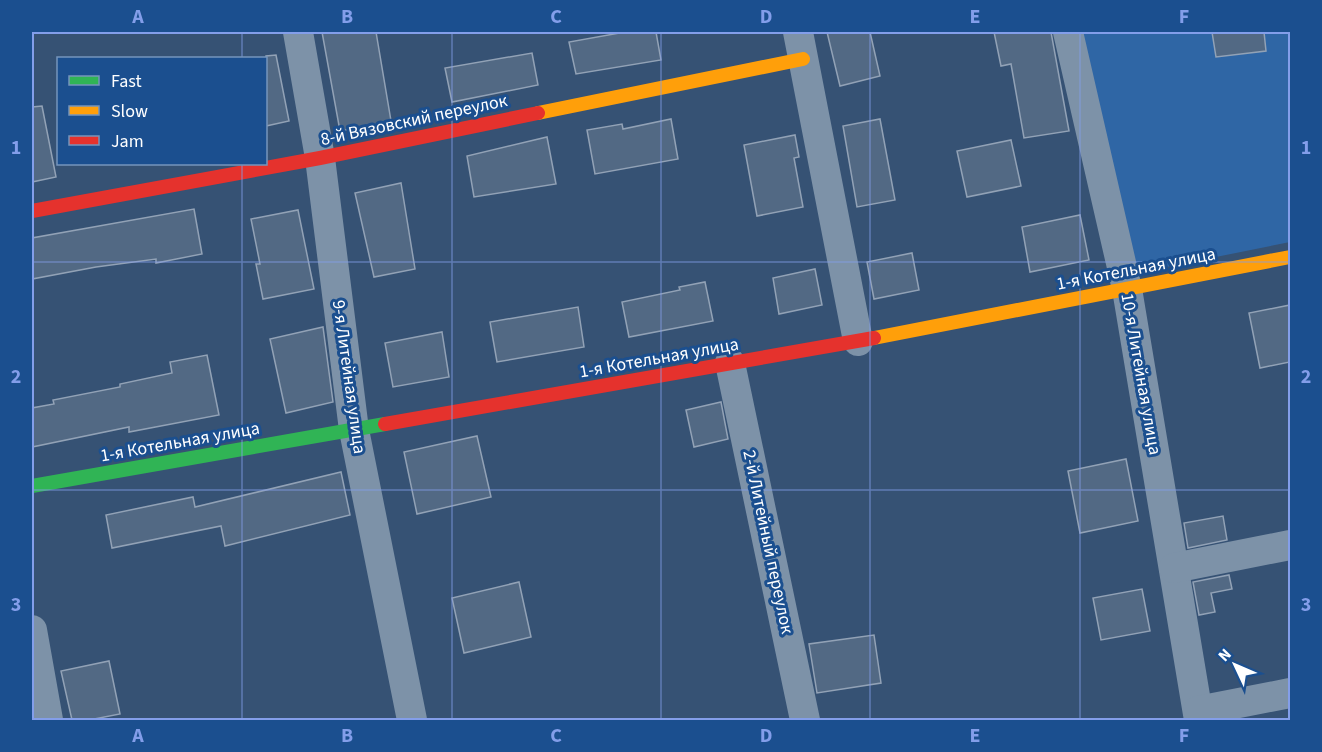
<svg xmlns="http://www.w3.org/2000/svg" width="1322" height="752" font-family="'Source Sans 3',sans-serif">
<style>
.green{fill:#2f66a5}
.building{fill:#526984;stroke:#92a2b6;stroke-width:1.5}
.lines{fill:none;stroke-linecap:round;stroke-linejoin:round}
.street{stroke:#7d92a8;stroke-width:30}
.fast{stroke:#30b455;stroke-width:14}
.slow{stroke:#ff9f0a;stroke-width:14}
.jam{stroke:#e5322d;stroke-width:14}
.grid{fill:none;stroke:#839eea;stroke-width:1.5;stroke-opacity:0.55}
.labels{text-anchor:middle;dominant-baseline:central;stroke-width:6;stroke-linejoin:round;paint-order:stroke}
.street-label{font-size:18px;fill:#fff;stroke:#1b4f8f}
.neatline{fill:none;stroke:#839eea;stroke-width:2}
.grid-label{font-size:20px;text-anchor:middle;font-weight:bold;fill:#839eea}
</style>
<rect width="100%" height="100%" fill="#365274"/>
<path class="green" d="M1080 32H1290V242L1117 277Z"/>
<g class="building">
<path d="M322 32H376L391 121 340 131Z"/>
<path d="M625 32H656L661 60 576 74 569 42Z"/>
<path d="M827 32H870L880 76 840 86Z"/>
<path d="M994 32H1051L1069 131 1024 138 1011 64 1001 66Z"/>
<path d="M1212 32H1264L1266 51 1216 57Z"/>
<path d="M532 53 538 85 452 102 445 68Z"/>
<path d="M276 55 289 121 266 126V56Z"/>
<path d="M42 106 56 177 32 182V107Z"/>
<path d="M671 119 678 159 595 174 587 130 622 124 623 129Z"/>
<path d="M880 119 895 200 857 207 843 126Z"/>
<path d="M795 135 799 157 794 158 803 207 757 216 744 145Z"/>
<path d="M547 137 556 184 474 197 467 156Z"/>
<path d="M1011 140 1021 186 967 197 957 151Z"/>
<path d="M401 183 415 269 374 277 355 193Z"/>
<path d="M194 209 202 254 156 263V259L96 267 32 279V238Z"/>
<path d="M298 210 314 289 263 299 256 264H260L251 219Z"/>
<path d="M1080 215 1089 260 1030 272 1022 227Z"/>
<path d="M912 253 919 290 874 299 867 262Z"/>
<path d="M815 269 822 305 779 314 773 278Z"/>
<path d="M705 282 713 321 629 337 622 302 680 290 679 287Z"/>
<path d="M1290 305V362L1260 368 1249 313Z"/>
<path d="M578 307 584 347 497 362 490 322Z"/>
<path d="M323 327 333 402 286 413 270 339Z"/>
<path d="M442 332 449 377 393 387 385 343Z"/>
<path d="M207 355 219 415 129 432V427L32 447V408L54 404 53 400 120 387V384L172 373 170 362Z"/>
<path d="M721 402 728 439 694 447 686 410Z"/>
<path d="M477 436 491 497 417 514 404 452Z"/>
<path d="M1126 459 1138 521 1080 533 1068 471Z"/>
<path d="M341 472 350 515 225 546 221 526 112 548 106 515 193 497 195 507Z"/>
<path d="M1223 516 1227 540 1188 548 1184 523Z"/>
<path d="M1229 575 1232 589 1211 593 1215 612 1199 615 1193 582Z"/>
<path d="M519 582 531 637 464 653 452 598Z"/>
<path d="M1142 589 1150 631 1101 640 1093 598Z"/>
<path d="M874 635 881 683 817 693 809 644Z"/>
<path d="M109 661 120 714 89 720H72L61 671Z"/>
</g>
<g class="lines">
<g class="street">
<path d="M298 32 320 158 354 430 412 720"/>
<path d="M798 32 858 341"/>
<path d="M1068 32 1127 289 1199 720"/>
<path d="M730 363 805 720"/>
<path d="M1174 568 1290 545"/>
<path d="M32 630 48 720"/>
<path d="M1198 711 1290 693"/>
</g>
<path class="fast" d="M32 486 385 424"/>
<g class="slow">
<path d="M538 113 803 59"/>
<path d="M874 338 1290 257"/>
</g>
<g class="jam">
<path d="M32 211 320 158 538 113"/>
<path d="M385 424 874 338"/>
</g>
</g>
<path class="grid" d="M242 32V58M452 32V720M661 32V720M870 32V720M1080 32V720M242 164V720M32 262H1290M32 490H1290"/>
<g class="labels">
<g class="street-label">
<text transform="translate(414 120) rotate(-12)">8-й Вязовский переулок</text>
<text transform="translate(1136 269) rotate(-11)">1-я Котельная улица</text>
<text transform="translate(659 358) rotate(-10)">1-я Котельная улица</text>
<text transform="translate(1141 374) rotate(80)">10-я Литейная улица</text>
<text transform="translate(349 377) rotate(82)">9-я Литейная улица</text>
<text transform="translate(180 442) rotate(-10)">1-я Котельная улица</text>
<text transform="translate(768 542) rotate(78)">2-й Литейный переулок</text>
</g>
</g>
<rect width="1322" height="752" fill="none" stroke="#1b4f8f" stroke-width="66"/>
<rect x="57" y="57" width="210" height="108" fill="#1b4f8f" stroke="#7695bc" stroke-width="1.5"/>
<rect x="69" y="76" width="30" height="9" fill="#30b455" stroke="#7695bc" stroke-width="1.5"/>
<text x="111" y="87" font-size="18" fill="#ffffff">Fast</text>
<rect x="69" y="106" width="30" height="9" fill="#ff9f0a" stroke="#7695bc" stroke-width="1.5"/>
<text x="111" y="117" font-size="18" fill="#ffffff">Slow</text>
<rect x="69" y="136" width="30" height="9" fill="#e5322d" stroke="#7695bc" stroke-width="1.5"/>
<text x="111" y="147" font-size="18" fill="#ffffff">Jam</text>
<g transform="translate(1235 665) rotate(314)" stroke="#1b4f8f" stroke-width="4.5" paint-order="stroke">
<path d="M0-4.5L10 22L0 15L-10 22Z" fill="#ffffff"/>
<text y="-9" font-size="16" font-weight="bold" text-anchor="middle" fill="#ffffff">N</text>
</g>
<rect x="33" y="33" width="1256" height="686" class="neatline"/>
<g class="grid-label">
<text x="138" y="23">A</text>
<text x="347" y="23">B</text>
<text x="556" y="23">C</text>
<text x="766" y="23">D</text>
<text x="975" y="23">E</text>
<text x="1184" y="23">F</text>
<text x="16" y="154">1</text>
<text x="1306" y="154">1</text>
<text x="16" y="383">2</text>
<text x="1306" y="383">2</text>
<text x="16" y="611">3</text>
<text x="1306" y="611">3</text>
<text x="138" y="742">A</text>
<text x="347" y="742">B</text>
<text x="556" y="742">C</text>
<text x="766" y="742">D</text>
<text x="975" y="742">E</text>
<text x="1184" y="742">F</text>
</g>
</svg>
